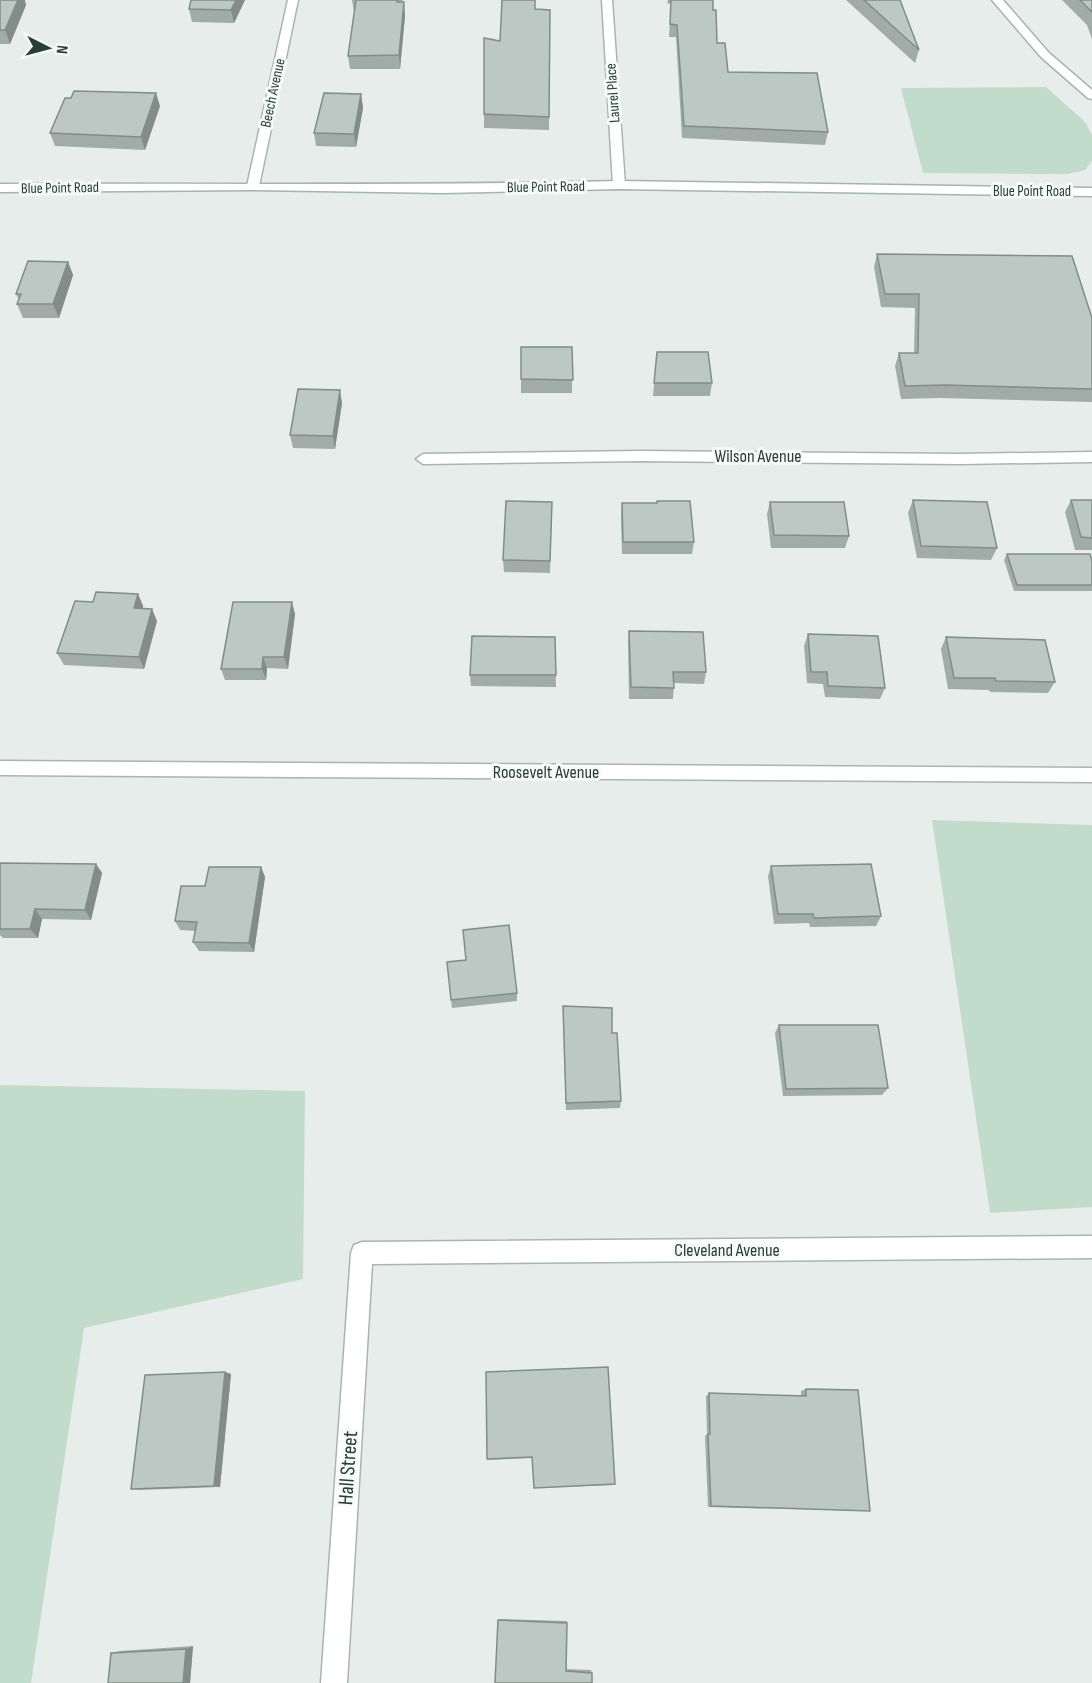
<svg xmlns="http://www.w3.org/2000/svg" width="1092" height="1683" font-family="'Sofia Sans Condensed',sans-serif">
<style>
.green{fill:#c1dcca}
.lines{fill:none;stroke-linecap:round;stroke-linejoin:round}
.lane-casing{stroke:#a9b5b1;stroke-width:3}
.street-casing{stroke:#a9b5b1;stroke-width:3}
.secondary-casing{stroke:#a2b5af;stroke-width:3}
.lane{fill:#fff;fill-rule:evenodd}
.street{fill:#fff;fill-rule:evenodd}
.secondary{fill:#fff;fill-rule:evenodd}
.wall{fill:#a1aca8}
.shaded-wall{fill:#838c88}
.building{fill:#bbc8c3;stroke:#838c88;stroke-width:1.5}
.labels{text-anchor:middle;dominant-baseline:central;stroke-width:6;stroke-linejoin:round;paint-order:stroke}
.far-street-label{font-size:15px;fill:#263e38;stroke:#f6faf8}
.street-label{font-size:18px;fill:#263e38;stroke:#f6faf8}
.near-street-label{font-size:21px;fill:#263e38;stroke:#f6faf8}
</style>
<rect width="100%" height="100%" fill="#e6edea"/>
<g class="green">
<path d="M1046 87 1085 122 1092 135V161L1085 170 1068 174 923 173 901 88Z"/>
<path d="M932 820 1092 825V1207L990 1213Z"/>
<path d="M0 1085 305 1091 303 1279 84 1328 31 1683H0Z"/>
</g>
<g class="lines">
<g class="lane-casing">
<path id="lane" d="M642 451 960 454 1092 452V462L960 464 642 461 423 464 416 459 423 454Z"/>
</g>
<g class="street-casing">
<g id="street">
<path d="M288 0H298L259 186 253 190 247 186Z"/>
<path d="M602 0H612L625 185 619 189 613 185Z"/>
<path d="M0 761 1092 768V782L0 775Z"/>
<path d="M1092 1236V1258L372 1264 347 1683H321L351 1253 354 1245 362 1242Z"/>
</g>
</g>
<g class="secondary-casing">
<g id="secondary">
<path d="M992 0H1003L1049 53 1092 90V99L1088 98 1041 57Z"/>
<path d="M619 181 1092 188V196L619 189 443 193 253 190 0 192V184C206 183 413 186 619 181Z"/>
</g>
</g>
<use href="#lane" class="lane"/>
<use href="#street" class="street"/>
<use href="#secondary" class="secondary"/>
</g>
<g class="wall">
<path d="M0 0 26 5 10 44H0Z"/>
<path d="M245 0 234 23 192 22 189 9Z"/>
<path d="M352 0H403L402 2H404L405 16 400 69H350L348 56 354 12Z"/>
<path d="M668 0H713V10L717 43 728 72 828 132 825 145 682 138 676 37H669L671 4 667 3Z"/>
<path d="M846 0H900L919 50 915 63Z"/>
<path d="M1062 0H1092V39L1087 25Z"/>
<path d="M535 9 550 10 549 130 484 128V114L500 41Z"/>
<path d="M361 94 363 108 356 147 316 146 314 133Z"/>
<path d="M160 106 145 150 55 146 50 133Z"/>
<path d="M877 254 1092 318V402L940 398 901 399 895 366 899 353H914L915 308 881 307 874 267Z"/>
<path d="M68 262 73 275 59 318H23L17 304 19 300 16 294Z"/>
<path d="M572 347V393H521V379Z"/>
<path d="M657 352 712 383 710 396H653Z"/>
<path d="M342 403 335 449 293 448 290 435Z"/>
<path d="M913 500 997 548 991 560 917 558 908 513Z"/>
<path d="M1071 500H1092V550H1075L1065 512Z"/>
<path d="M657 501 694 542 692 554H622L621 516 622 503H656Z"/>
<path d="M552 502 550 573 504 572 503 560Z"/>
<path d="M770 502 849 536 845 548H771L767 514Z"/>
<path d="M1007 554 1092 561V591H1014L1004 560Z"/>
<path d="M138 594 143 606 142 608 157 621 144 669 64 665 57 653 93 602Z"/>
<path d="M295 614 288 669 267 668 266 680H225L221 669Z"/>
<path d="M629 631 706 672 704 684 674 683 673 699H629L628 643Z"/>
<path d="M808 634 885 688 880 699 825 697 823 684 807 683 804 646Z"/>
<path d="M555 637 556 687 471 686 470 675Z"/>
<path d="M946 637 1055 682 1048 693 990 692 989 690 948 689 941 649Z"/>
<path d="M0 863 96 864 102 873 91 920 42 919 38 938H3L0 935Z"/>
<path d="M771 866 881 916 876 926 810 927 809 923 774 924 768 876Z"/>
<path d="M261 867 265 877 254 952 199 951 193 942 195 931 180 930 175 921 205 886Z"/>
<path d="M517 993V1001L452 1008 451 1000Z"/>
<path d="M563 1006 612 1033 621 1101 620 1108 566 1110Z"/>
<path d="M779 1025 888 1088 882 1095 783 1096 775 1033Z"/>
<path d="M225 1372 231 1374 220 1487 139 1490 131 1489Z"/>
<path d="M486 1372 615 1484 614 1485 534 1488 532 1458 488 1460 487 1459Z"/>
<path d="M806 1389 870 1511 708 1507 705 1436 707 1434 706 1396 709 1393 801 1396V1391Z"/>
<path d="M499 1619 567 1621V1669L591 1670 592 1673 495 1683 498 1620Z"/>
<path d="M193 1646 190 1683H108L111 1653 120 1651Z"/>
</g>
<g class="shaded-wall">
<path d="M17 0H25L26 5 10 44 5 30Z"/>
<path d="M236 0H245L234 23 231 10Z"/>
<path d="M404 2 405 16 400 69 399 55Z"/>
<path d="M156 93 160 106 145 150 141 137Z"/>
<path d="M361 94 363 108 356 147 354 134Z"/>
<path d="M68 262 73 275 59 318 53 304Z"/>
<path d="M340 390 342 403 335 449 333 436Z"/>
<path d="M138 594 143 606 139 620 134 608Z"/>
<path d="M292 602 295 614 288 669 284 657Z"/>
<path d="M152 609 157 621 144 669 139 657Z"/>
<path d="M263 657 267 668 266 680 262 669Z"/>
<path d="M96 864 102 873 91 920 85 910Z"/>
<path d="M261 867 265 877 254 952 249 943Z"/>
<path d="M35 909 42 919 38 938 30 929Z"/>
<path d="M225 1372 231 1374 220 1487 214 1486Z"/>
<path d="M193 1646 190 1683H183L186 1649Z"/>
</g>
<g class="building">
<path d="M0 0H18L5 30H0Z"/>
<path d="M191 0H236L231 10 189 9Z"/>
<path d="M356 0H398L397 2H404L399 55 348 56Z"/>
<path d="M502 0H535V9L550 10 549 117 484 114V38L500 41Z"/>
<path d="M671 0H713V10H716L717 43H725L728 72 817 73 828 132 684 126 677 25 670 24Z"/>
<path d="M864 0H900L919 50Z"/>
<path d="M1080 0H1092V12Z"/>
<path d="M74 91 156 93 141 137 50 133 65 98H71Z"/>
<path d="M324 93 361 94 354 134 314 133Z"/>
<path d="M877 254 1072 256 1092 318V389L945 385 905 386 899 353H918L919 294H885Z"/>
<path d="M28 261 68 262 53 304H17L21 294H16Z"/>
<path d="M521 347H572L573 380 521 379Z"/>
<path d="M657 352H708L712 383H654Z"/>
<path d="M298 389 340 390 333 436 290 435Z"/>
<path d="M913 500 987 502 997 548 921 546Z"/>
<path d="M1071 500H1092V538L1081 537Z"/>
<path d="M506 501 552 502 550 561 503 560Z"/>
<path d="M657 501H690L694 542H623L622 503H657Z"/>
<path d="M770 502H844L849 536 774 535Z"/>
<path d="M1007 554H1090L1092 561V585H1017Z"/>
<path d="M96 592 138 594 134 608 152 609 139 657 57 653 75 601 93 602Z"/>
<path d="M233 602H292L284 657H263L262 669H221Z"/>
<path d="M629 631 703 632 706 672H673L674 688 631 687Z"/>
<path d="M808 634 878 636 885 688 828 686 827 672H811Z"/>
<path d="M472 636 555 637 556 675H470Z"/>
<path d="M946 637 1045 640 1055 682 996 681 995 678H954Z"/>
<path d="M0 863 96 864 85 910 35 909 30 929H0Z"/>
<path d="M871 864 881 916 814 918 813 914H778L771 866Z"/>
<path d="M209 867H261L249 943 193 942 197 922 175 921 181 886H205Z"/>
<path d="M509 925 517 993 451 1000 447 962 466 960 463 930Z"/>
<path d="M563 1006 612 1008V1033H617L621 1101 566 1103Z"/>
<path d="M779 1025H878L888 1088 786 1089Z"/>
<path d="M608 1367 615 1484 534 1488 532 1457 487 1459 486 1372Z"/>
<path d="M225 1372 214 1486 131 1489 145 1375Z"/>
<path d="M806 1389 858 1390 870 1511 711 1506 708 1434H710L709 1393 806 1396Z"/>
<path d="M498 1620 567 1623 566 1671 592 1673V1683H495Z"/>
<path d="M186 1649 183 1683H108L111 1653Z"/>
</g>
<g class="labels">
<g class="far-street-label">
<text transform="translate(273 93) rotate(-78)">Beech Avenue</text>
<text transform="translate(613 93) rotate(-94)">Laurel Place</text>
<text transform="translate(546 187) rotate(-1)">Blue Point Road</text>
<text transform="translate(60 188) rotate(-1)">Blue Point Road</text>
<text x="1032" y="191">Blue Point Road</text>
</g>
<g class="street-label">
<text x="758" y="456">Wilson Avenue</text>
<text x="546" y="772">Roosevelt Avenue</text>
<text x="727" y="1250">Cleveland Avenue</text>
</g>
<g class="near-street-label">
<text transform="translate(348 1468) rotate(-86)">Hall Street</text>
</g>
</g>
<g transform="translate(48 48) rotate(96)" stroke="#f6faf8" stroke-width="4.5" paint-order="stroke">
<path d="M0-4.5L10 22L0 15L-10 22Z" fill="#263e38"/>
<text y="-9" font-size="16" font-weight="bold" text-anchor="middle" fill="#263e38">N</text>
</g>
</svg>
